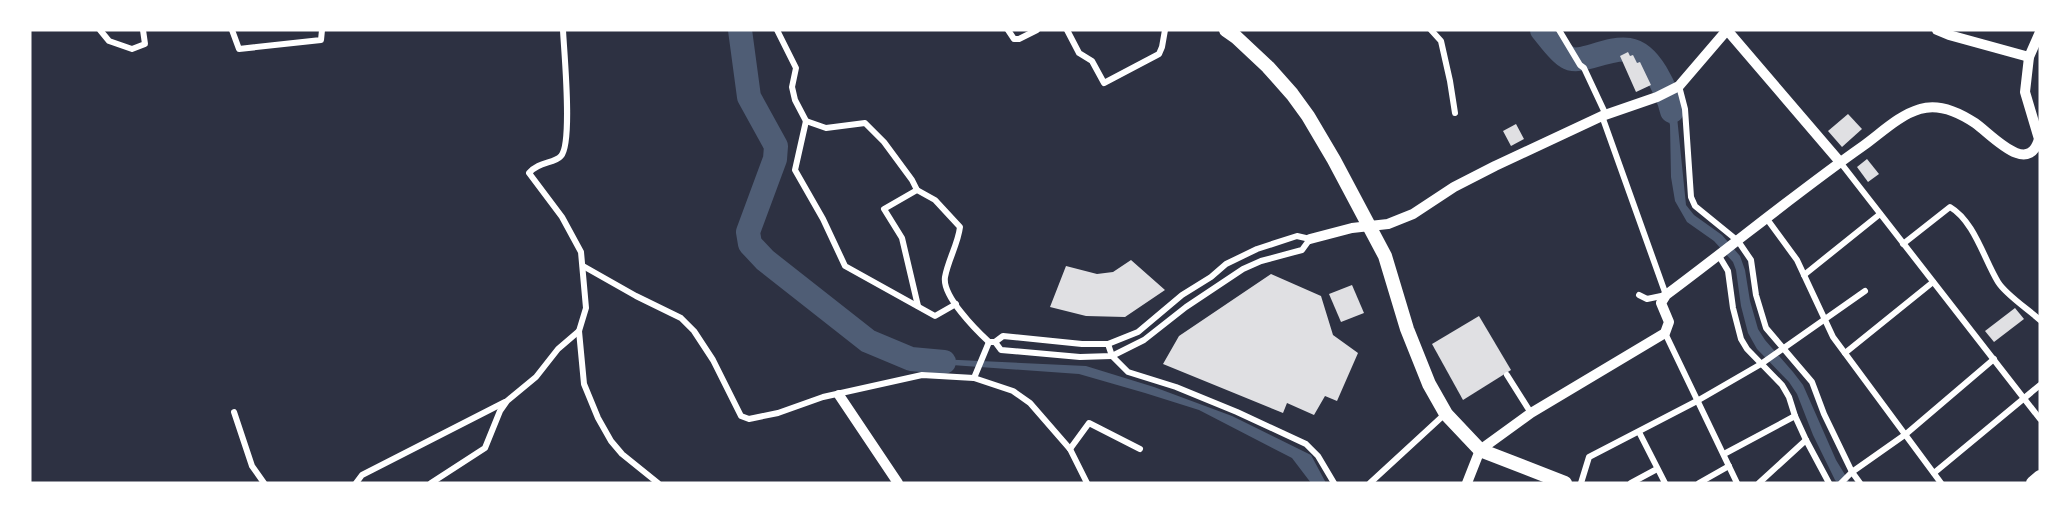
<svg xmlns="http://www.w3.org/2000/svg" width="2070" height="513" font-family="'Archivo Narrow',sans-serif">
<style>
.water{fill:#4f5d75}
.lines{fill:none;stroke-linecap:round;stroke-linejoin:round}
.river{stroke:#4f5d75;stroke-width:24}
.building{fill:#e0e0e3}
.minor{stroke:#fff;stroke-width:6}
.tertiary{stroke:#fff;stroke-width:10}
.primary{stroke:#fff;stroke-width:14}
.trunk{stroke:#fff;stroke-width:14}
</style>
<rect width="100%" height="100%" fill="#2d3142"/>
<g class="water">
<path d="M1664 78 1675 97 1686 205 1694 215 1722 235 1740 256 1745 270 1750 301 1758 329 1765 340 1793 372 1803 385 1836 460 1850 483H1838L1835 480 1813 435 1797 394 1789 382 1757 349 1748 333 1741 306 1736 270 1733 262 1714 241 1687 222 1675 201 1671 177 1670 125 1663 101 1656 87Z"/>
<path d="M916 358 1086 366 1154 387 1232 416 1311 455 1326 483H1311L1292 458 1199 410 1145 393 1079 374 910 362Z"/>
</g>
<g class="lines">
<g class="river">
<path d="M740 30 749 97 776 146 775 159 748 232 750 244 765 260 868 341 911 359 944 362"/>
<path d="M1542 30C1548 37 1559 53 1567 57 1573 61 1582 59 1589 57 1620 48 1637 41 1656 73 1663 85 1669 98 1672 111"/>
</g>
</g>
<g class="building">
<path d="M1628 52 1630 56 1633 55 1637 63 1640 62 1651 85 1636 92 1620 56Z"/>
<path d="M1848 114 1862 129 1842 147 1828 131Z"/>
<path d="M1516 124 1524 139 1511 146 1503 131Z"/>
<path d="M1867 159 1879 174 1868 182 1857 167Z"/>
<path d="M1131 260 1165 290 1125 317 1086 316 1050 307 1066 266 1097 274 1113 272Z"/>
<path d="M1271 274 1321 296 1333 335 1358 353 1337 401 1325 396 1314 415 1287 403 1283 413 1163 364 1179 336Z"/>
<path d="M1352 285 1364 313 1341 322 1329 294Z"/>
<path d="M2015 308 2024 319 1994 342 1985 331Z"/>
<path d="M1479 316 1511 370 1463 400 1432 344Z"/>
</g>
<g class="lines">
<g class="minor">
<path d="M100 30 109 41 132 49 145 44 143 30"/>
<path d="M232 30 239 49 321 40 322 30"/>
<path d="M563 30C564 52 573 143 561 156 554 164 539 161 529 173L562 217 581 252 586 308 579 331 584 384 598 418 611 441 622 454 658 483"/>
<path d="M777 30 796 68 792 87 795 100 806 121 826 128 865 123 884 142 912 180 917 190 935 200 960 227C958 244 948 260 945 277 942 296 976 330 989 342"/>
<path d="M1008 30 1014 39H1019L1037 30"/>
<path d="M1067 30 1079 53 1092 61 1104 83 1159 54 1162 47 1165 30"/>
<path d="M1431 30 1441 41 1450 81 1455 113"/>
<path d="M1559 30 1580 65 1584 68 1606 115"/>
<path d="M1679 86 1685 109 1691 197 1695 206 1738 241 1751 260 1756 295 1766 328 1812 382 1824 414 1852 472 1860 483"/>
<path d="M1602 116 1666 295 1647 299 1639 295"/>
<path d="M806 121 795 170 823 219 845 266 935 316 956 304"/>
<path d="M1840 162 2040 419"/>
<path d="M917 190 884 209 902 238 918 306"/>
<path d="M1767 219 1797 260 1833 337 1941 483"/>
<path d="M1903 244 1950 207C1974 221 1984 259 1998 282 2006 295 2028 309 2040 320"/>
<path d="M1719 256 1728 271 1733 308 1741 339 1747 349 1782 385 1789 397 1795 416 1806 440 1829 483"/>
<path d="M583 266 636 296 681 318 694 331 713 360 741 416 749 419 778 413 823 397 922 375 974 378 1013 391 1030 403 1070 449 1087 483"/>
<path d="M1804 275 1880 214"/>
<path d="M1665 333 1737 483"/>
<path d="M1108 344 1112 356 1128 372 1176 387 1237 412 1306 444 1318 456 1334 483"/>
<path d="M1845 353 1933 282"/>
<path d="M1507 375 1531 413"/>
<path d="M974 378 989 342H995L1003 336 1082 344H1108L1138 332 1182 295 1211 277 1226 264 1257 249 1297 236 1310 239 1302 250 1261 261 1243 269 1186 307 1144 340 1112 356 1080 357 1001 350 995 342"/>
<path d="M234 412 252 466 264 483"/>
<path d="M1639 432 1665 483"/>
<path d="M1070 449 1089 423 1140 449"/>
<path d="M1724 454 1795 416"/>
<path d="M1934 473 2040 385"/>
<path d="M356 483 362 475 505 402"/>
<path d="M431 483 485 448 500 411 507 401 536 377 558 349 579 331"/>
<path d="M1370 483 1445 414"/>
<path d="M1581 483 1589 457 1697 401 1761 364 1865 291"/>
<path d="M1631 483 1657 469"/>
<path d="M1699 483 1729 466"/>
<path d="M1759 483 1806 440"/>
<path d="M1841 483 1852 472 1906 434 1994 359"/>
</g>
<g class="tertiary">
<path d="M1727 30 1840 162"/>
<path d="M1937 30 1949 35 2029 57"/>
<path d="M1310 239 1352 228 1388 224 1413 214 1454 187 1495 166 1602 116 1657 97 1679 86 1727 30"/>
<path d="M839 395 898 483"/>
<path d="M1467 483 1480 450 1531 413 1665 333 1669 322 1661 303 1666 295C1732 246 1796 193 1863 146 1880 134 1899 115 1920 109 1939 103 1960 113 1975 123 1991 134 2028 177 2039 139L2025 92 2029 57 2040 32"/>
</g>
<path class="primary" d="M1226 30 1236 37 1268 67 1292 94 1308 116 1334 160 1385 256 1407 329 1429 384 1446 414 1480 450 1565 483"/>
<path class="trunk" d="M2033 483 2040 477"/>
</g>
<rect width="2070" height="513" fill="none" stroke="#ffffff" stroke-width="63"/>
</svg>
